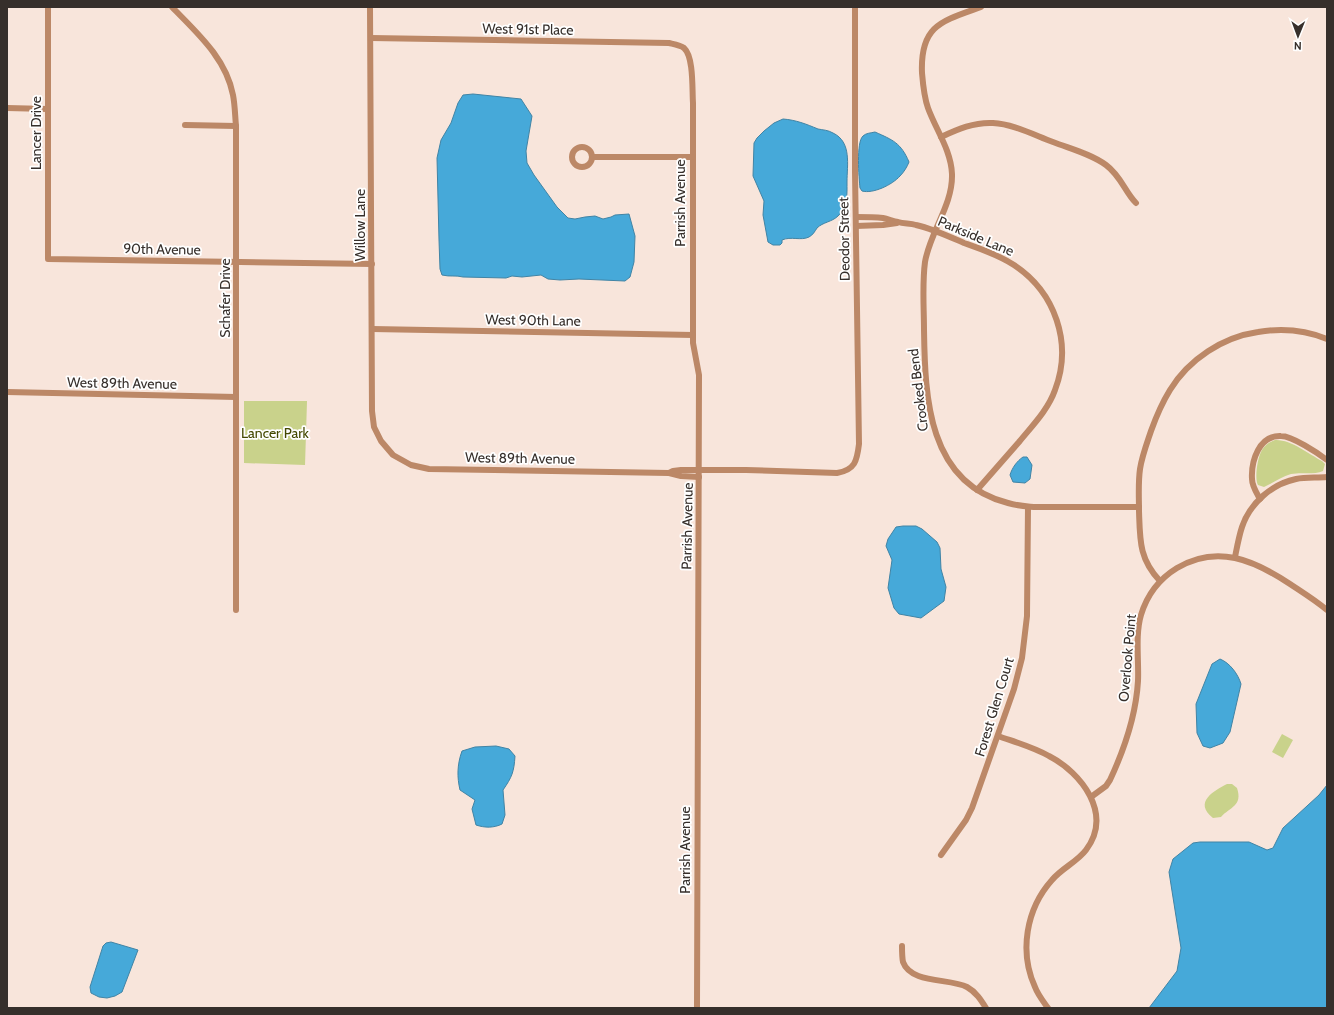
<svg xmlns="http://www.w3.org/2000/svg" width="1334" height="1015" font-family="Cabin,sans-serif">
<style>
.green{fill:#c9d28b}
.water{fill:#46a9d9;stroke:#4184a5}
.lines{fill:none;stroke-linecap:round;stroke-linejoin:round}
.street{stroke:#bc8867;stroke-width:6}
.labels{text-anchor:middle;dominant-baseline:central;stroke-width:3.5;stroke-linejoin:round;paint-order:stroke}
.street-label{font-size:14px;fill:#362f2b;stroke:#fff}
.park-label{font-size:14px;fill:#434800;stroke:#fff}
</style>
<rect width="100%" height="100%" fill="#f8e5db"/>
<g class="green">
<path d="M244 401H307L305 465 244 463Z"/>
<path d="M1275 440C1290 439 1309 454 1322 461L1325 464 1323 471C1314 475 1301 472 1291 474 1281 477 1273 483 1264 487L1258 485C1254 478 1258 456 1262 450 1265 445 1270 442 1275 440Z"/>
<path d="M1282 734 1293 740 1283 758 1272 752Z"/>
<path d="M1227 784H1232L1237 788C1243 806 1230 807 1221 817L1213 818C1193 802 1214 791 1227 784Z"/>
</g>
<g class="water">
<path d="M473 94 521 99 532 116 526 151 527 163 534 175 557 207 568 218 575 219 585 217 595 216 603 219 611 217 615 215 629 214 635 236 634 262 630 277 625 281 579 279 560 280 548 279 541 275 522 277 512 276 506 278 463 277C456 275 450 277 442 275L440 269 439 240 437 158 441 140 451 123 458 103 463 95Z"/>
<path d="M783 119C796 120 806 124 818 129 823 130 828 130 833 133 852 142 847 165 847 182 847 194 848 207 838 216 832 222 823 222 817 228 815 231 813 235 809 237 801 241 791 236 782 240V243L780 245H773L768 242 763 215 764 201 753 176 754 143 757 138 764 131 774 123Z"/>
<path d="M875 132C893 140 901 143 909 162 907 167 904 172 900 176 892 185 873 194 862 191L860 188C859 178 856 142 863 136 866 133 871 133 875 132Z"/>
<path d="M1023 457H1027L1032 465 1030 479 1025 483 1013 482 1010 475C1012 468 1017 461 1023 457Z"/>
<path d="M903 526H916L922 529 937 542 940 548 941 569 946 587 944 601 921 618 899 614 894 608 888 588 892 560 886 546 888 539 896 527Z"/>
<path d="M1220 659C1230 663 1238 674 1241 684L1230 732 1223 743 1210 748 1203 746 1197 733 1196 704 1212 664Z"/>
<path d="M496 746 509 749 515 756C514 772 512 777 503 790L505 815 502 824C494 828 485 828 476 825L472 809 475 800 460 790C457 777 457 765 462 751L475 747Z"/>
<path d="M1327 785V1008H1149L1177 971 1181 948 1169 872 1173 859 1193 843 1200 842H1249L1267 850 1273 848 1283 828 1319 795Z"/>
<path d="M111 942 138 950 122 992 115 996 107 998 99 997 91 993 90 987 103 946 106 943Z"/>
</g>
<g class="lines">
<g class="street">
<path d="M48 7V259L372 264"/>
<path d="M172 7C197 33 226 58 233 95 235 105 235 116 236 126V610"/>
<path d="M370 7 372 411 374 427 381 441 393 455 411 465 429 469 669 473"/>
<path d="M981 7C942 21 920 25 922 73 923 85 924 97 928 108 936 130 951 150 952 174 953 205 930 232 925 262 922 284 924 308 924 330 925 398 928 483 1008 503 1025 508 1043 507 1061 507 1087 507 1113 507 1139 507"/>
<path d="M371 38 669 43C673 44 680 45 684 48 694 57 692 90 693 103V343L699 375 697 1008"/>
<path d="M7 108 48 109"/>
<path d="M185 125 236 126"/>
<path d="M941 137C958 129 974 122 993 123 1013 124 1034 135 1053 142 1071 149 1091 154 1106 165 1121 176 1125 192 1136 203"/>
<circle cx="582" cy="157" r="10"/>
<path d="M593 157H692"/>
<path d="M856 217C865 217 874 217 883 218 888 219 893 221 898 222 904 224 910 223 916 225 933 229 948 236 964 243 981 249 999 255 1014 265 1055 292 1073 343 1055 390 1048 410 1032 426 1019 442 1005 458 991 474 977 490"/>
<path d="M856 226 883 225 897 223"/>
<path d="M372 329 693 335"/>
<path d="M7 392 236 397"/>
<path d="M699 477 681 476 669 473 673 471 681 470H746L837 473C855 470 857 461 859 444L855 172V7"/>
<path d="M1260 499C1256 492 1252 486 1252 479 1251 461 1259 435 1281 436 1292 436 1318 453 1327 460"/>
<path d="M1235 557C1237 547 1239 536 1242 527 1250 503 1272 484 1296 479 1306 477 1316 478 1327 477"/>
<path d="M1160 581C1139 559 1140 540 1139 511 1139 497 1138 483 1140 469 1142 456 1147 443 1151 431 1156 417 1162 403 1170 390 1189 359 1223 337 1258 332 1282 328 1305 330 1327 339"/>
<path d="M998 736C1015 742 1033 747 1049 756 1082 773 1113 814 1086 850 1077 862 1062 868 1052 880 1026 909 1019 952 1035 987 1038 995 1043 1001 1048 1008"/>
<path d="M1091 797 1106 786 1110 780C1124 750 1136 715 1138 681 1139 661 1135 635 1141 615 1147 595 1159 579 1177 568 1217 544 1254 560 1290 584 1302 592 1315 600 1327 610"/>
<path d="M941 855 966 820 972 808 1014 689 1022 658 1027 616 1028 507"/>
<path d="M902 946C902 951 902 957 903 962 911 984 950 978 967 987 976 992 981 1000 986 1008"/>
</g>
</g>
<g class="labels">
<g class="street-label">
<text transform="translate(528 29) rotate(1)">West 91st Place</text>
<text transform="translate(36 133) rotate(-90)">Lancer Drive</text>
<text transform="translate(680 203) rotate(-90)">Parrish Avenue</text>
<text transform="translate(360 225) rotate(-90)">Willow Lane</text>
<text transform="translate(976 236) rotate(23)">Parkside Lane</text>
<text transform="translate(844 239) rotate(-91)">Deodor Street</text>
<text transform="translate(162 249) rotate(1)">90th Avenue</text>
<text transform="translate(225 298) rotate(-90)">Schafer Drive</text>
<text transform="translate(533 320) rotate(1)">West 90th Lane</text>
<text transform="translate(122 383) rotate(1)">West 89th Avenue</text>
<text transform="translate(918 390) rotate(-97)">Crooked Bend</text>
<text transform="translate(520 458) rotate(1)">West 89th Avenue</text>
<text transform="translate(687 526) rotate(-89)">Parrish Avenue</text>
<text transform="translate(1127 658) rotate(-85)">Overlook Point</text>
<text transform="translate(994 707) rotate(-73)">Forest Glen Court</text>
<text transform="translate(685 850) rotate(-90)">Parrish Avenue</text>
</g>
<g class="park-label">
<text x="275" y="433">Lancer Park</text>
</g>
</g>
<rect width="1334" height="1015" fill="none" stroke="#362f2b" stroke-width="16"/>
<g transform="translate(1298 36) rotate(181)" stroke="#ffffff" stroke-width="3" paint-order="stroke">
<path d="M0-3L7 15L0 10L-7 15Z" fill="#362f2b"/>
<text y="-6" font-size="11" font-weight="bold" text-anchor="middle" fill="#362f2b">N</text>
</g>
</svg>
